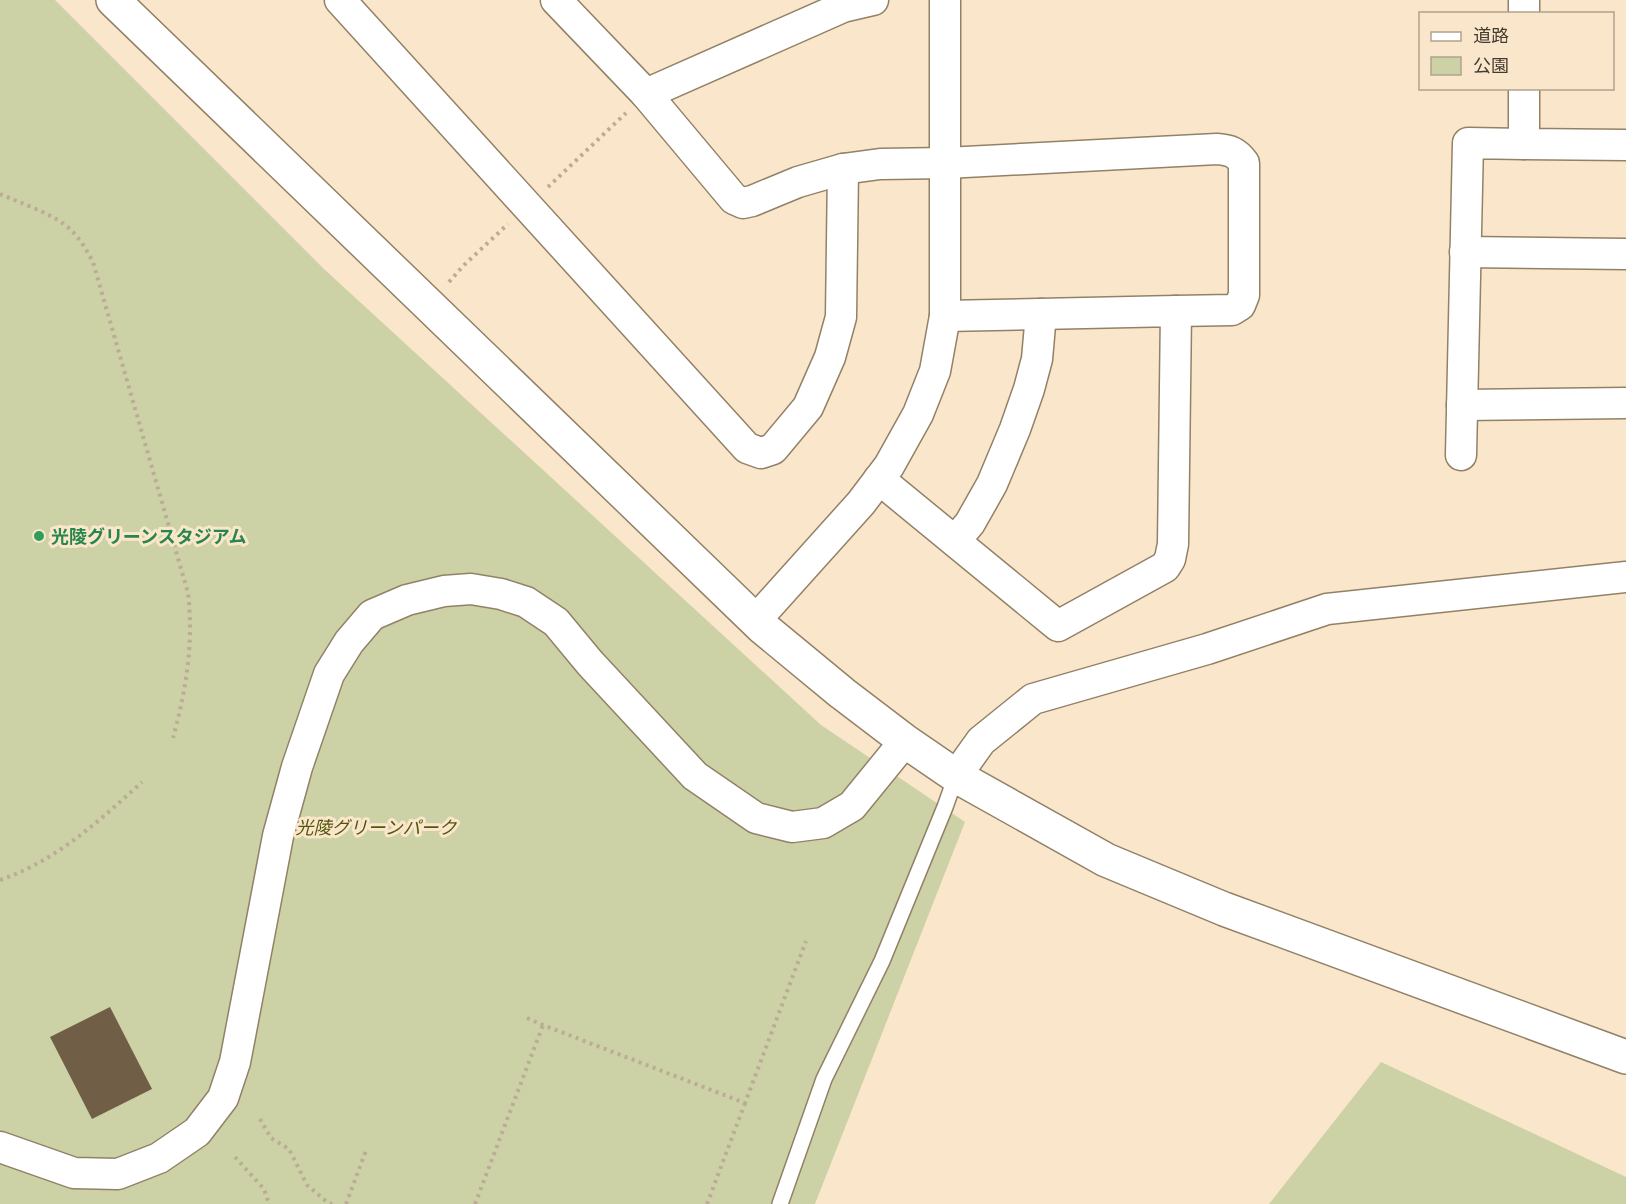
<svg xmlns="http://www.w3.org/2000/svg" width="1626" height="1204" font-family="'Source Serif 4','Noto Sans JP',serif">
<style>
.green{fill:#cdd1a6}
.building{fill:#705f46}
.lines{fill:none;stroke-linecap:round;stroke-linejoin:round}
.lane-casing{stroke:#928167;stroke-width:18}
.street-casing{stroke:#928167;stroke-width:33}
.secondary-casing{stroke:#928167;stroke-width:36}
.path{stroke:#baac95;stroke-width:4;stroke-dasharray:3 4.5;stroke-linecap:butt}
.lane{stroke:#fff;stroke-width:15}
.street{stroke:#fff;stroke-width:30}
.secondary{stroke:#fff;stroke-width:33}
.leisure-dot{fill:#2e9e5b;stroke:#fae7cb;stroke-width:2}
.labels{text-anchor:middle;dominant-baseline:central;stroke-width:6;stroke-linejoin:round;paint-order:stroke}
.leisure-label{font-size:18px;font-weight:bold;fill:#27864d;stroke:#fae7cb;text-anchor:start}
.park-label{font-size:18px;font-style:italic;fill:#53560c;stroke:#fae7cb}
</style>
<rect width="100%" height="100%" fill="#fae7cb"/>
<g class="green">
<path d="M0 0H55L324 269 821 725 965 822 815 1204H0Z"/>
<path d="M1381 1062 1626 1177V1204H1269Z"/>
</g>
<path class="building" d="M110 1007 152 1089 92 1119 50 1037Z"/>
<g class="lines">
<g class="lane-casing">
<path id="lane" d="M780 1204 824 1079 882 961 945 807 956 776"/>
</g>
<g class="street-casing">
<g id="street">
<path d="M340 0 747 448 761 453 773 449 808 407 830 357 841 317 843 169"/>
<path d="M556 0 646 94 843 7 873 0"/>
<path d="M1524 0V14"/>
<path d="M1524 88V144L1626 145"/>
<path d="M646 94 734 199 743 203 752 201 798 182 843 169 880 164 946 163 1217 149C1230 150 1236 152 1244 163V295L1240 305 1232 310 1176 311"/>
<path d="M1465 252 1626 254"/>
<path d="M1462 405 1626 403"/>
<path d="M1461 455 1468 143 1524 144"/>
<path d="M879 479 1058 626 1165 567 1170 559 1173 544 1176 311 945 316"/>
<path d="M955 541 970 523 992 484 1015 429 1029 389 1037 359 1041 314"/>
<path d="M755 621 861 503 889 466 918 414 935 371 945 316V0"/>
<path d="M956 776 981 741 1033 699 1207 649 1327 609 1626 577"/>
<path d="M0 1147 74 1173 118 1174 159 1158 197 1132 223 1098 235 1062 278 836 297 767 329 674 349 642 372 615 407 600 444 591 471 589 501 594 526 602 556 622 590 663 695 776 756 818 792 827 823 823 852 806 905 741"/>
</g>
</g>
<g class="secondary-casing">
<path id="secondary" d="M113 0 762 627 842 693 905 741 956 776 1106 860 1224 909 1626 1057"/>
</g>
<g class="path">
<path d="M548 187 626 113"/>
<path d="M0 194C20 203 57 215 72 231 81 240 87 251 93 262L188 593C194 643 186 690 173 738"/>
<path d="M449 282 463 266 508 224"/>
<path d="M0 880C56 861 99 821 142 782"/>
<path d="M527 1018 543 1025 745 1103 806 941"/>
<path d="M260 1119 271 1138 289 1149 307 1185 327 1202 332 1204"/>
<path d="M235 1157 264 1189 269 1204"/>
<path d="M346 1204 367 1148"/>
<path d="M475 1204 543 1025"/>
<path d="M707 1204 745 1103"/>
</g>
<use href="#lane" class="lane"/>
<use href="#street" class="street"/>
<use href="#secondary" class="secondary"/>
</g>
<circle class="leisure-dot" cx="39" cy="536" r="6"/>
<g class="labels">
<g class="leisure-label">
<text x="51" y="536">光陵グリーンスタジアム</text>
</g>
<g class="park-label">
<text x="376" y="827">光陵グリーンパーク</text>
</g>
</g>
<rect x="1419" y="12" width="195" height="78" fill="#fae7cb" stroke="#b0a28d" stroke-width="1.5"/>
<rect x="1431" y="32" width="30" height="9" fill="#ffffff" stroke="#b0a28d" stroke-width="1.5"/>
<text x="1473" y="42" font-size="18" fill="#423b30">道路</text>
<rect x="1431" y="57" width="30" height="18" fill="#cdd1a6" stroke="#b0a28d" stroke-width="1.5"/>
<text x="1473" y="72" font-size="18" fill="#423b30">公園</text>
</svg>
